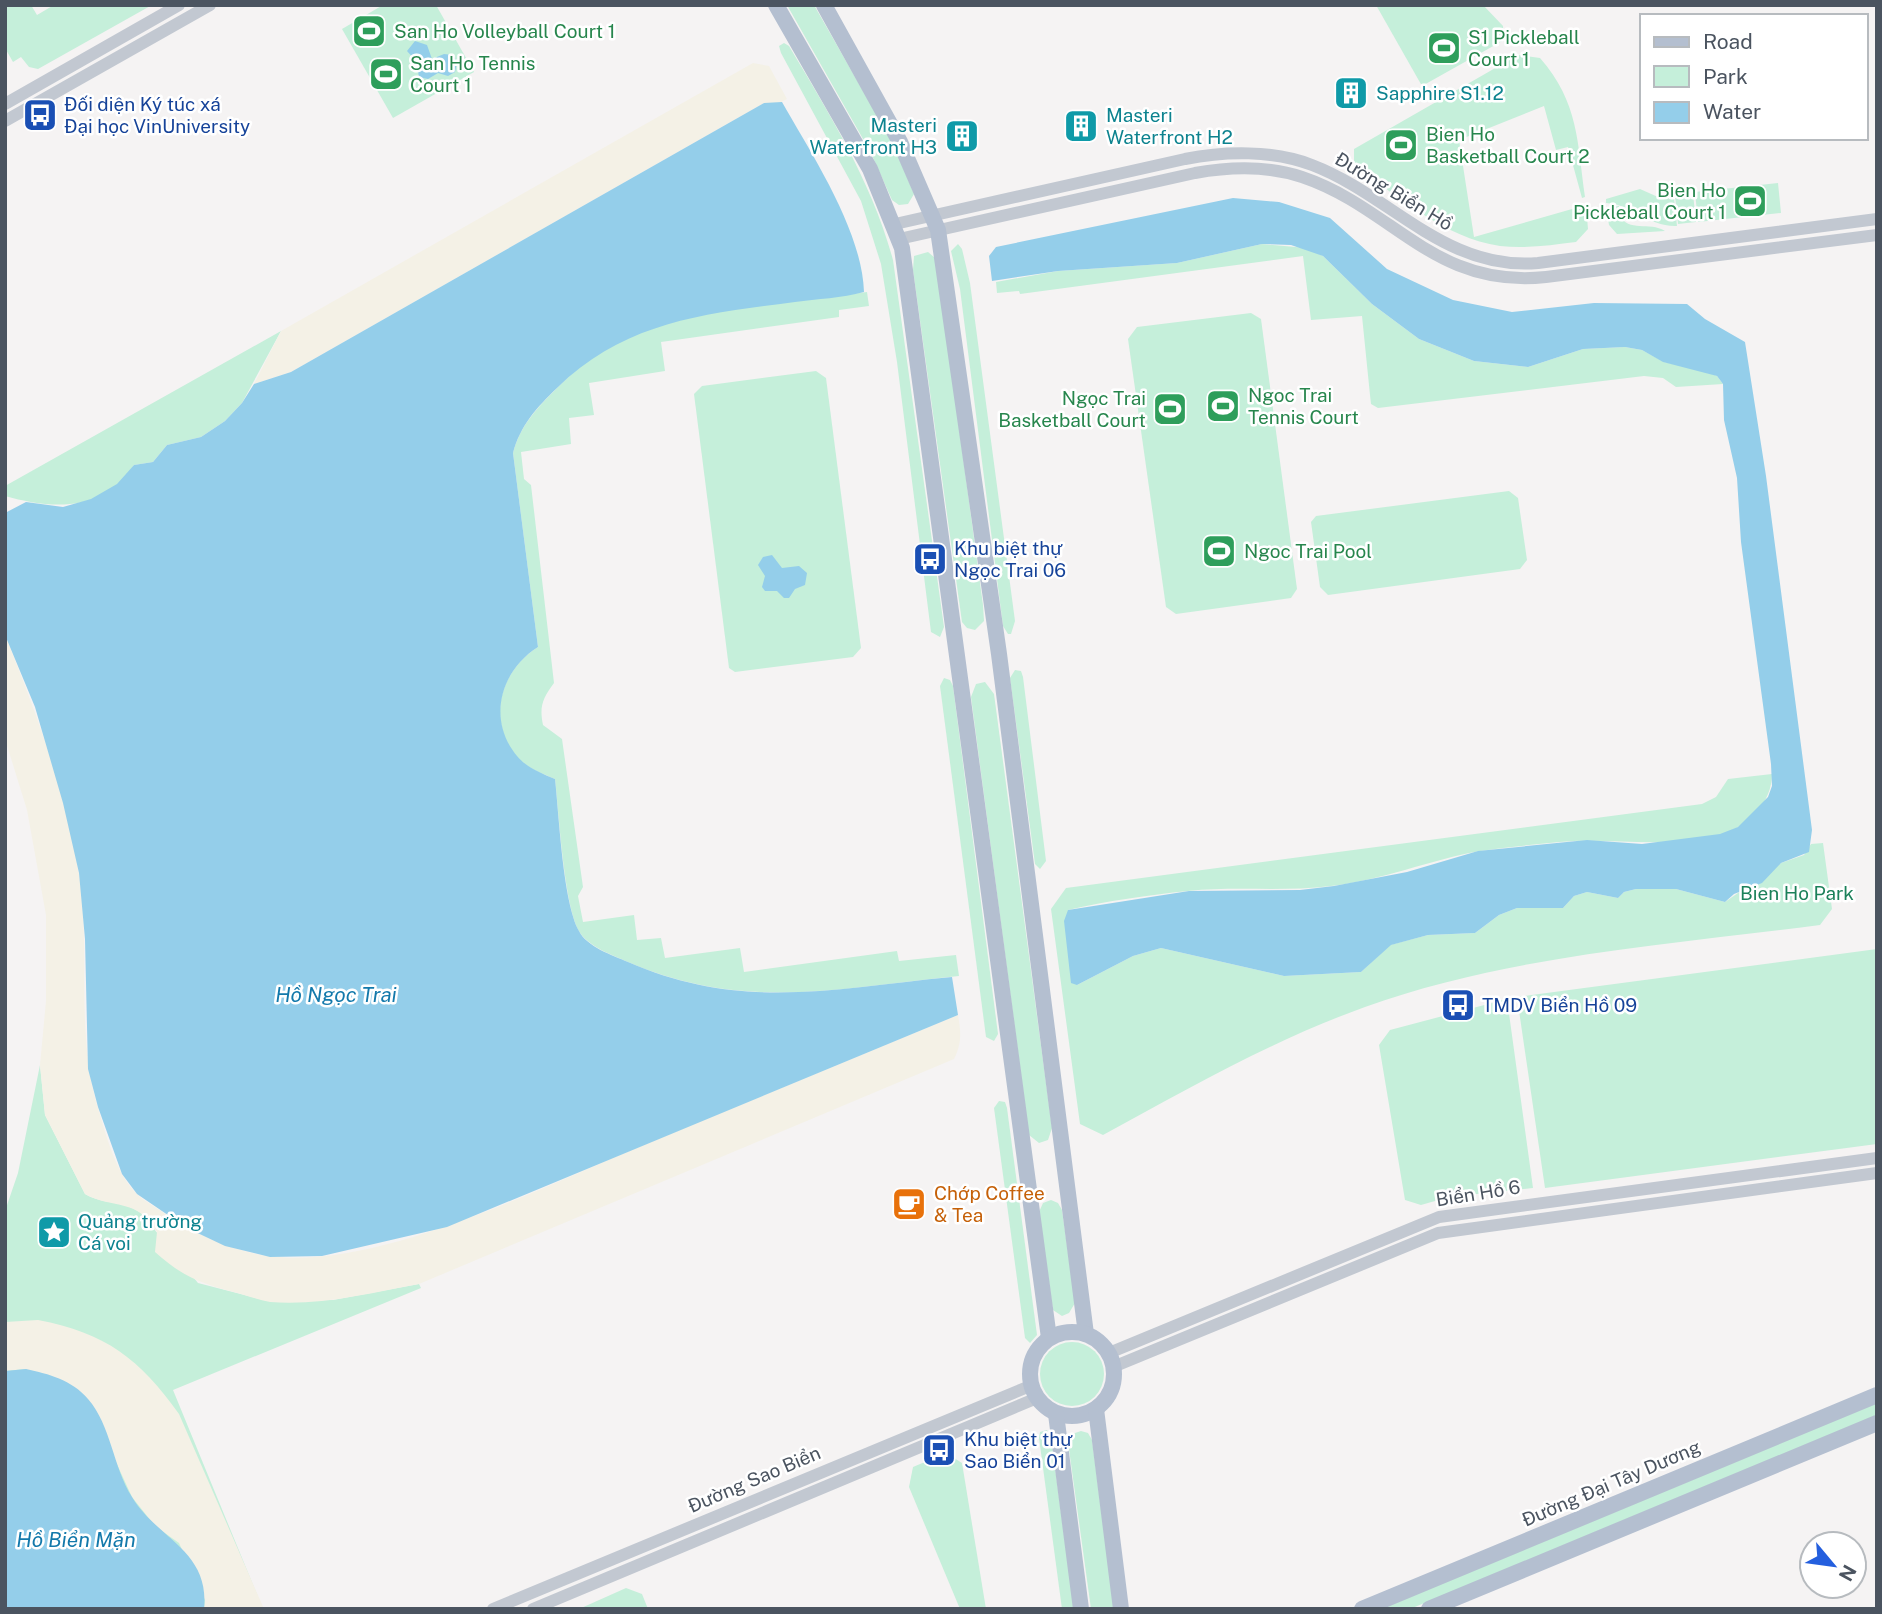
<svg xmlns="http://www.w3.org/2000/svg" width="1882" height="1614" font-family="'Public Sans',sans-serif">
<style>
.green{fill:#c5efda}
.sand{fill:#f4f1e6}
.water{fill:#94ceea}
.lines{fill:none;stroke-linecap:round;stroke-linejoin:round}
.minor{stroke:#c2c8d1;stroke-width:12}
.major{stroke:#b4bfd0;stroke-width:16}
.labels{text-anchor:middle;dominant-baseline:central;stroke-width:5;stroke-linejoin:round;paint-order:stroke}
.leisure-label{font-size:19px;fill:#27864d;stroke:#fff;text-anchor:start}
.culture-label{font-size:19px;fill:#0d838f;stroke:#fff;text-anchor:start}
.transit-label{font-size:19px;fill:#164399;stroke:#fff;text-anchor:start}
.street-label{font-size:19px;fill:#4b5460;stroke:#fff}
.park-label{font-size:19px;fill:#1c815a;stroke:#fff}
.food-label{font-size:19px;fill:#c56008;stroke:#fff;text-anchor:start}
.water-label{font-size:21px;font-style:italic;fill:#1379ab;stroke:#fff}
</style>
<rect width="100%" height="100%" fill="#f5f3f3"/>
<g class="green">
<path d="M5 5H31L37 15 54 5H152L38 69 29 67 21 57 13 62 5 48Z"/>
<path d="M383 5H436L474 72 393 118 342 29Z"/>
<path d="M787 5H814L892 142 914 194 908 204 899 205 892 200 871 153Z"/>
<path d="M1376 5H1483L1503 26 1504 40 1422 86Z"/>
<path d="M784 43 789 46C830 115 872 182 893 260L944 627 940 637 931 632 897 362 881 264 861 201 781 53 779 46Z"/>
<path d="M1518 55 1540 58C1579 103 1577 141 1585 197L1582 198 1568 147 1556 150 1544 106 1459 140 1474 237 1586 205 1588 229 1576 242C1551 245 1526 249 1500 246 1444 238 1400 196 1354 167V149Z"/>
<path d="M1778 183 1781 213 1698 222 1695 192Z"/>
<path d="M1640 189 1658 197 1674 198 1677 226C1648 227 1632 204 1606 203V199Z"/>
<path d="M1693 194 1696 222 1678 224 1675 196Z"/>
<path d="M1619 206V215C1629 233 1649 221 1665 231L1617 234 1609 225 1606 207Z"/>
<path d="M958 244 962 249 970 283 1015 621 1011 634H1008L1003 626 960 289 951 251Z"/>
<path d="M1262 244 1307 248 1323 256 1372 304 1419 339 1474 361 1528 367 1583 349 1625 347 1642 350 1664 362 1705 371 1717 376 1723 384 1676 387 1663 378 1644 376 1378 408 1371 404 1370 395 1362 316 1311 320 1303 256 1020 294 1019 291 997 293 996 282 1058 271 1177 263Z"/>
<path d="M928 252 935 258 941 294 983 605 984 621 975 630 967 628 962 622 913 270 914 256Z"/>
<path d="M867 292 869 306 839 310V317L661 342 665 371 589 383 594 415 569 418 571 444 521 452 524 479 531 485 554 683C543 698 539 706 543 725L562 739 583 887 578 896 583 922 634 915 637 940 661 938 665 958 740 948 744 972 897 951 899 961 956 955 959 976C839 988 744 1012 628 962 613 955 588 947 579 931 564 904 559 814 555 779 541 773 527 768 517 757 486 720 500 671 538 647L513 453C520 426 537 408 557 388 571 375 585 360 602 350 680 305 780 304 867 292Z"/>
<path d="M1251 313 1261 319 1297 589 1291 598 1176 614 1166 607 1128 339 1137 327Z"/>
<path d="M281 331 242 403 225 421 201 437 167 445 153 462 134 465C105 513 51 509 5 496V486Z"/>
<path d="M816 371 826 378 861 648 853 657 735 672 729 668 694 394 702 386Z"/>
<path d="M1509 491 1518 498 1527 560 1520 569 1328 595 1320 587 1311 522 1316 516Z"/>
<path d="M1015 670 1021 671 1023 677 1046 861 1040 869 1035 864 1010 678Z"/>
<path d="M944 678 950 680 953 686 998 1034 994 1041 986 1037 940 686Z"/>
<path d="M985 682 994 694 1052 1128 1048 1140 1039 1143 1029 1135 971 697 976 684Z"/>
<path d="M1772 774C1772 802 1749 826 1722 834 1667 850 1613 837 1559 842 1532 845 1506 847 1480 851 1429 860 1383 880 1331 886 1283 892 1235 886 1188 891 1148 895 1107 901 1068 910L1077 985 1133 956 1161 948 1284 976 1361 972 1390 945 1428 935 1475 933 1499 915 1517 908H1563L1574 896 1587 892 1618 898 1624 892 1636 889H1676L1725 902 1781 863 1804 855 1811 844 1823 843 1832 909 1820 925C1669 945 1510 955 1365 1007 1273 1040 1189 1088 1103 1135L1080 1124 1051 909 1066 888 1702 804 1716 797 1728 779Z"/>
<path d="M1877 949V1144L1545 1188 1517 997Z"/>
<path d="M1507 999 1533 1188 1449 1197 1421 1205 1405 1200 1379 1045 1390 1030Z"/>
<path d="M40 1065 45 1115 85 1194C104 1205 123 1200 141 1213L198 1283 268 1301 333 1300 419 1284 421 1288 173 1390 263 1609H5V1211L18 1173Z"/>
<path d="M999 1101 1005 1102 1007 1108 1037 1335 1030 1343 1025 1338 994 1108Z"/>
<path d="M1051 1200 1058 1203 1062 1210 1075 1303 1069 1313 1062 1316 1053 1310 1039 1212 1043 1203Z"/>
<circle cx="1072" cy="1374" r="32"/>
<path d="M1877 1403V1415L1410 1609H1381Z"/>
<path d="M1047 1430 1051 1438 1074 1609H1062L1039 1438 1040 1432Z"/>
<path d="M1081 1431 1088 1433 1092 1440 1114 1609H1091L1068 1442 1072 1434Z"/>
<path d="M946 1453 962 1463 986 1609H960L909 1487 913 1467Z"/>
<path d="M626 1588 642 1594 648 1609H579Z"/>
</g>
<g class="sand">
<path d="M753 63 769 66 787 99 779 103H764L291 372 254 384 281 331Z"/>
<path d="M5 635C36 712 66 792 79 874 91 951 75 1033 98 1108 106 1135 116 1174 137 1194 145 1202 158 1208 167 1215 198 1235 232 1251 268 1256 375 1271 540 1188 639 1147 745 1103 852 1059 958 1015 961 1032 962 1043 954 1059L419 1284C370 1293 320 1306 270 1302 258 1300 246 1295 234 1292 199 1283 182 1276 155 1252L157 1232C137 1197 114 1210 85 1194L45 1115 40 1065 46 1001V915L27 810 5 739Z"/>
<path d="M38 1320C106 1333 140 1359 179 1414L264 1609H204L205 1600 179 1543 155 1526 132 1497 115 1460 26 1369 5 1371V1322Z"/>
</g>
<g class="water">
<path d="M415 41 427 45 432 59 444 54 453 55 457 62 455 72 448 76 438 73 428 79 419 77 416 61 407 51Z"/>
<path d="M782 102C812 155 862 230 864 292 842 298 817 299 795 302 704 314 626 321 557 388 537 407 520 426 513 453L538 647C500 671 487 720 517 756 527 768 541 773 555 779 559 815 563 902 579 931 587 947 612 955 628 962 743 1012 834 988 952 977L958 1015 447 1227 322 1256 270 1257 225 1246 187 1228 137 1194 122 1174 98 1107 88 1069 85 939 79 873 63 803 35 707 5 635V513L26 502 63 507 91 499 117 484 134 465 153 462 167 445 201 437 225 421 242 403 254 384 291 372 764 103Z"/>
<path d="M1233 198 1279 202 1330 218 1387 269 1453 300 1512 312 1594 303 1687 304 1705 319 1745 342 1766 476 1812 830 1809 852 1781 863 1762 883 1734 894 1725 902 1676 889H1636L1624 892 1618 898 1587 892 1574 896 1563 908H1517L1499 915 1475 933 1428 935 1391 945 1361 972 1284 976 1161 948 1133 956 1077 985 1071 983 1064 921 1068 910 1189 891 1300 890 1334 886 1407 872 1478 851 1587 840 1642 844 1720 834 1738 827 1768 797 1772 786 1771 764 1741 542 1737 478 1724 420 1723 384 1717 376 1663 362 1642 350 1625 347 1583 349 1528 367 1474 361 1419 339 1372 304 1323 256 1291 245 1262 244 1177 263 1058 271 992 281 989 256 996 247Z"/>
<path d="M772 555 782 568 799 566 807 573 805 585 795 589 789 598H784L777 591H765L762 587 765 576 758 565 763 557Z"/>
<path d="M26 1369C49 1374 72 1380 88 1399 111 1425 113 1467 132 1497 157 1539 210 1550 204 1609H5V1371Z"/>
</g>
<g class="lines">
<g class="minor">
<path d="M5 104 179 5"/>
<path d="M5 121 210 5"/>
<path d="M895 224 1185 159C1225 151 1273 150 1312 165 1391 195 1445 271 1538 263L1877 219"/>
<path d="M899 239 1195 173C1229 167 1269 166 1302 177 1394 208 1434 289 1546 277L1877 235"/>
<path d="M1109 1353 1439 1217 1877 1158"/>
<path d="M1113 1367 1438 1233 1877 1173"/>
<path d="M493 1609 1030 1386"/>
<path d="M533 1609 1037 1398"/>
</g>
<g class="major">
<path d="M776 5 870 169 902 248 1049 1338"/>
<path d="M824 5 900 142 938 230 999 654 1086 1334"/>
<circle cx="1072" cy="1374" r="42"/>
<path d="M1096 1409 1121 1609"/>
<path d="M1056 1414 1081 1609"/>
<path d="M1362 1609 1877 1395"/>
<path d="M1429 1609 1877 1423"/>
</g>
</g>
<defs>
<g id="stadium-square" transform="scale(1.75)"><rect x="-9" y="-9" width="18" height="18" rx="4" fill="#2e9e5b" stroke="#fff"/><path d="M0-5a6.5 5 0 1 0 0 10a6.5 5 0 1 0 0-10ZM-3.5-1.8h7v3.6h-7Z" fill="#fff"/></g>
<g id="building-square" transform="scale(1.75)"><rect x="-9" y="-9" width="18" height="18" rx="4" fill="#0f9aa8" stroke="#fff"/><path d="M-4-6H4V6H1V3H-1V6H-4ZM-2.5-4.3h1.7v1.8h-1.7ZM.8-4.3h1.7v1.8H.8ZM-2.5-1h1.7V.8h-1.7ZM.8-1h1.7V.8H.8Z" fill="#fff"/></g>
<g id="bus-square" transform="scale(1.75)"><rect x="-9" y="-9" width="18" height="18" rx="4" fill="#1a4fb4" stroke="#fff"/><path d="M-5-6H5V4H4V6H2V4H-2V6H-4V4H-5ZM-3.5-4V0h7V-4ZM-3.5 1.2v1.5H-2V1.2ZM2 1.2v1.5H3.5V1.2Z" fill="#fff"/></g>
<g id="cafe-square" transform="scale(1.75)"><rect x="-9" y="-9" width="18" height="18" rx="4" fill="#e8710a" stroke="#fff"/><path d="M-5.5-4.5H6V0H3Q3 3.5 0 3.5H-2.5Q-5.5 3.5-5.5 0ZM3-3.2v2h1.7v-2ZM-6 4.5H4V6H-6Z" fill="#fff"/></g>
<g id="sight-square" transform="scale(1.75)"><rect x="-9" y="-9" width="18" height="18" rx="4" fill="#0f9aa8" stroke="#fff"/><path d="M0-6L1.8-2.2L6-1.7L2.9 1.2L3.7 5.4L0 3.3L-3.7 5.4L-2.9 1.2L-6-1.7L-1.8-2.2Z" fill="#fff"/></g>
</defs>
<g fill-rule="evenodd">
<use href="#stadium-square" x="369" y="31"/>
<use href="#stadium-square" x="1444" y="48"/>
<use href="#stadium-square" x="386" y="74"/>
<use href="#building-square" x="1351" y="93"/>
<use href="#bus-square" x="40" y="115"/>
<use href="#building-square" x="1081" y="126"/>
<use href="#building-square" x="962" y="136"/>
<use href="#stadium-square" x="1401" y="145"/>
<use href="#stadium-square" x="1750" y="201"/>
<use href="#stadium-square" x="1223" y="406"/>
<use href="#stadium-square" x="1170" y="409"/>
<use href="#stadium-square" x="1219" y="551"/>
<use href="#bus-square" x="930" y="559"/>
<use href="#bus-square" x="1458" y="1005"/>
<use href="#cafe-square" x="909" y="1204"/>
<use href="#sight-square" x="54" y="1232"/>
<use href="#bus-square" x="939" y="1450"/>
</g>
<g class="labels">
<g class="leisure-label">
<text x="394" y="31">San Ho Volleyball Court 1</text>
<text x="1468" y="37">S1 Pickleball<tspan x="1468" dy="22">Court 1</tspan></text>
<text x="410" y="63">San Ho Tennis<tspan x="410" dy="22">Court 1</tspan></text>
<text x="1426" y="134">Bien Ho<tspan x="1426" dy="22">Basketball Court 2</tspan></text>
<text x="1726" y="190" text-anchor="end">Bien Ho<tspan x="1726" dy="22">Pickleball Court 1</tspan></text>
<text x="1248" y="395">Ngoc Trai<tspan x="1248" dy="22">Tennis Court</tspan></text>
<text x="1146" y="398" text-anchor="end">Ngọc Trai<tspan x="1146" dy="22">Basketball Court</tspan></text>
<text x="1244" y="551">Ngoc Trai Pool</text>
</g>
<g class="culture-label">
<text x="1376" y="93">Sapphire S1.12</text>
<text x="1106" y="115">Masteri<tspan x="1106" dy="22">Waterfront H2</tspan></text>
<text x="937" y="125" text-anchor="end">Masteri<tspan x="937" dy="22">Waterfront H3</tspan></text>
<text x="78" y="1221">Quảng trường<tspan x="78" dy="22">Cá voi</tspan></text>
</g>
<g class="transit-label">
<text x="64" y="104">Đối diện Ký túc xá<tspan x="64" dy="22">Đại học VinUniversity</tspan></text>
<text x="954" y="548">Khu biệt thự<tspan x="954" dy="22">Ngọc Trai 06</tspan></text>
<text x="1482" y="1005">TMDV Biển Hồ 09</text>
<text x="964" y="1439">Khu biệt thự<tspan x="964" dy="22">Sao Biển 01</tspan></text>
</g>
<g class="street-label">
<text transform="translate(1394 191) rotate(31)">Đường Biển Hồ</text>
<text transform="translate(1478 1193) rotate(-9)">Biển Hồ 6</text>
<text transform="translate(754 1479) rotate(-23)">Đường Sao Biển</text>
<text transform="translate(1611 1483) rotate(-23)">Đường Đại Tây Dương</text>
</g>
<g class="park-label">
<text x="1797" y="893">Bien Ho Park</text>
</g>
<g class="food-label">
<text x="934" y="1193">Chớp Coffee<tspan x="934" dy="22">&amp; Tea</tspan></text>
</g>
<g class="water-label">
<text x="336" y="994">Hồ Ngọc Trai</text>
<text x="76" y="1539">Hồ Biển Mặn</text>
</g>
</g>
<rect width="1882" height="1614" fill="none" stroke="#4b5460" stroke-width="14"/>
<rect x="1640" y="14" width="228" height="126" fill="#ffffff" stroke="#b7bbbf" stroke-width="2"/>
<rect x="1654" y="37" width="35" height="10" fill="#b4bfd0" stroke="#b7bbbf" stroke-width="2"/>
<text x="1703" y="49" font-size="21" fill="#4b5460">Road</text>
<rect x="1654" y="66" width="35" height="21" fill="#c5efda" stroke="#b7bbbf" stroke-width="2"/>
<text x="1703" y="84" font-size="21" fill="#4b5460">Park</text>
<rect x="1654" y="102" width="35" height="21" fill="#94ceea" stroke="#b7bbbf" stroke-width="2"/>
<text x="1703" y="119" font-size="21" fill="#4b5460">Water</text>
<g transform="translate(1833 1565) rotate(119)"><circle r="33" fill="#ffffff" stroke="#b7bbbf" stroke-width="2"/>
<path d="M0-5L12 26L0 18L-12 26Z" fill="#245fde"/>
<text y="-10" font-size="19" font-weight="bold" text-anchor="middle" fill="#4b5460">N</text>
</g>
</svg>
